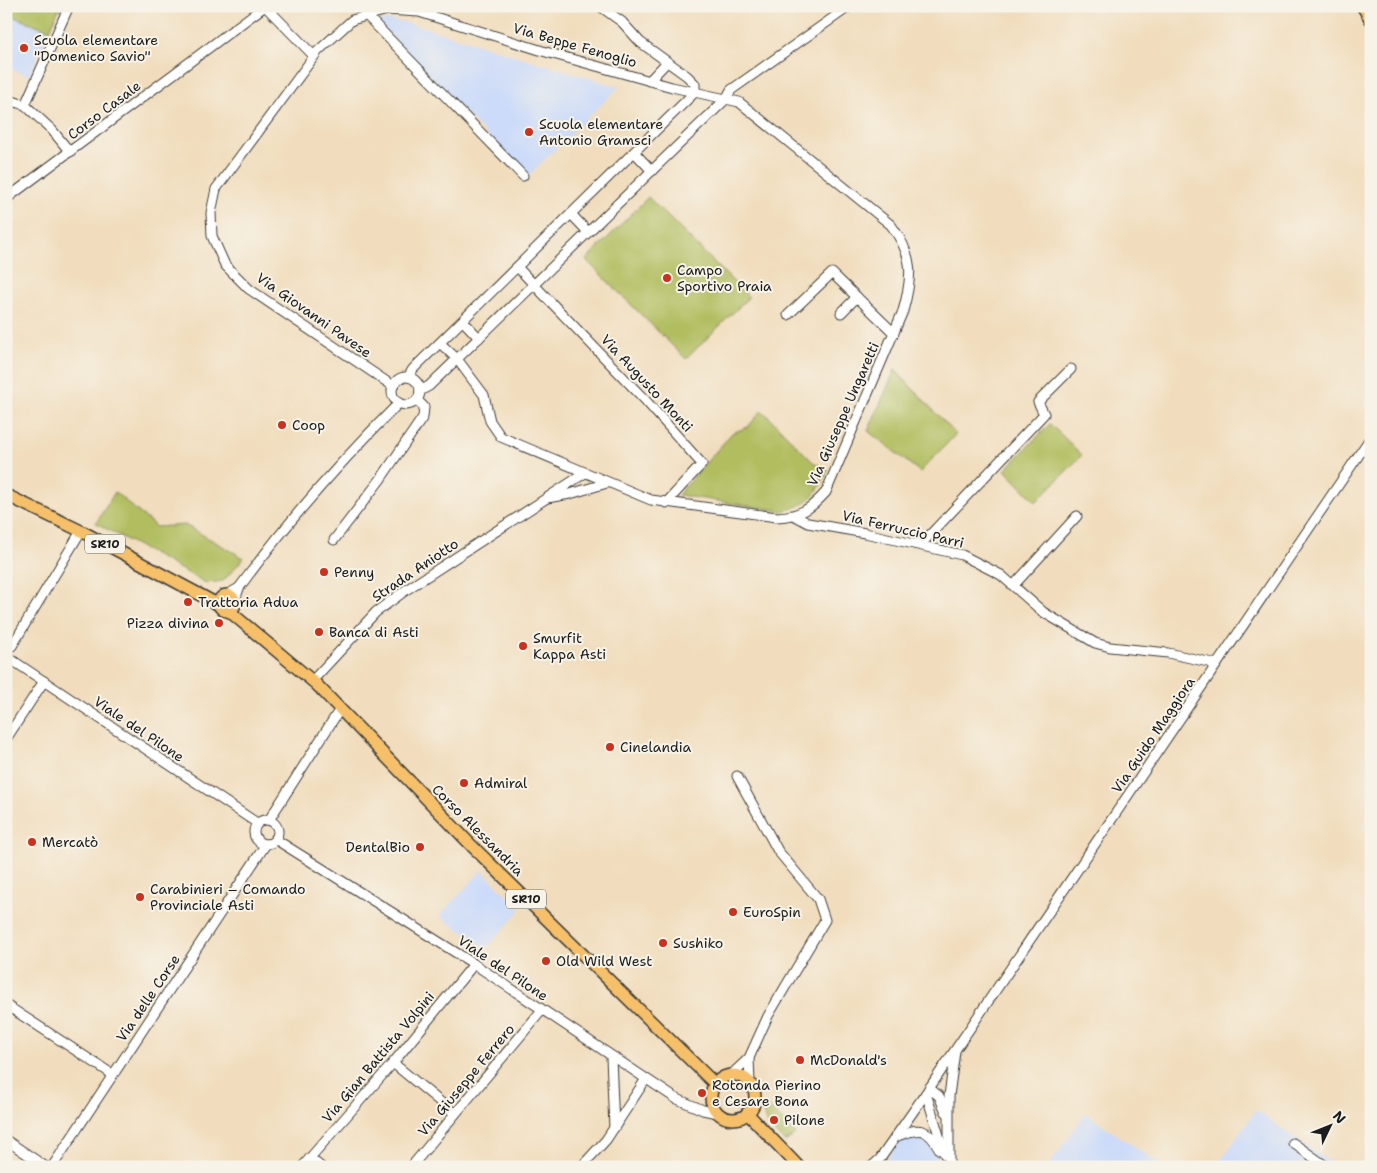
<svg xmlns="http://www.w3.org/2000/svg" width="1377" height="1173" font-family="'Shantell Sans',sans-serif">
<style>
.built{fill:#ccdbf9}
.green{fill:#b1bd5f;stroke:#666c3e}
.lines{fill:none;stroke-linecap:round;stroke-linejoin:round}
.minor-casing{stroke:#3c3934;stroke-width:11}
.major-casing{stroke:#3c3934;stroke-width:14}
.highway-casing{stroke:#3c3934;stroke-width:15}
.minor{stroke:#fff;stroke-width:9}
.major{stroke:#f6c06b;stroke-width:11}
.highway{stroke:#f6c06b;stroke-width:12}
.poi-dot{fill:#c8321e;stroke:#f7f3e8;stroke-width:2}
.labels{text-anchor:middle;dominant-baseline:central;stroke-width:4;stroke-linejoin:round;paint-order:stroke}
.shield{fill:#f7f3e8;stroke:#5e5c59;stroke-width:1}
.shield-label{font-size:12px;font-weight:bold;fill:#1c1c1c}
.poi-label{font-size:14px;fill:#1c1c1c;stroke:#f7f3e8;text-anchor:start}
.street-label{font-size:14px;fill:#1c1c1c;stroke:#f7f3e8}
</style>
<rect width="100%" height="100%" fill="#f7f3e8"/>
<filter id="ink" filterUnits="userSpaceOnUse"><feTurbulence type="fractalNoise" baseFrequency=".02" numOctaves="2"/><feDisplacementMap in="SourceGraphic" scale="10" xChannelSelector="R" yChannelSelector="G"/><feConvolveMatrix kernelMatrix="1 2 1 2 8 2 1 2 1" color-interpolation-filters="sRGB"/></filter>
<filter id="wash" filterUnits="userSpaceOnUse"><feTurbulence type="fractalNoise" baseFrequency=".0096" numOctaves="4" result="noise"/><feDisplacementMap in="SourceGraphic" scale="20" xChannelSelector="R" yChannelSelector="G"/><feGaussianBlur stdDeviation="1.12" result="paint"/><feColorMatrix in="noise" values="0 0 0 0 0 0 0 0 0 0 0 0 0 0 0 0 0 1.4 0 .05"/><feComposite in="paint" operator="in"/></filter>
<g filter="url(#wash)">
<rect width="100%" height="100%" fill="#f1ddbd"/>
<g class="built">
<path d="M6 14 50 30 29 76 6 67Z"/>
<path d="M388 20 410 23 619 87 527 177 378 22Z"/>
<path d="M482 870 521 909 487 948 439 916Z"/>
<path d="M1256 1110 1337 1167H1216Z"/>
<path d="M1085 1113 1165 1167H1048Z"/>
<path d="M919 1133 931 1141 944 1167H881L901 1139Z"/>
</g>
<g class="green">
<path d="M6 6H60L50 30 6 14Z"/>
<path d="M648 197 749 297 686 359 586 260Z"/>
<path d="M895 370 956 434 920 472 868 431Z"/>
<path d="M762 410 813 462 828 470C817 494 809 506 782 511L678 495 732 433 748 427Z"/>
<path d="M1050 424 1082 455 1036 502 1005 470Z"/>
<path d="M115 492 156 527 185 525 244 558 223 581 206 583 96 523Z"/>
<path d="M764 1103 796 1134 785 1142C774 1132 759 1120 764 1103Z"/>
</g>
</g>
<g filter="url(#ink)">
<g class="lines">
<g class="minor-casing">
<g id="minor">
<path d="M265 6 314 56"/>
<path d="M366 15 523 176"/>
<path d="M649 81 667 62"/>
<path d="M6 99 25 105 52 130 70 152"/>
<path d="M25 105 69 6"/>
<path d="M635 153 652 171"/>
<path d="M6 199 265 6"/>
<path d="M572 215 588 232"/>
<path d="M518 268 646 401 702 464 666 503"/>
<path d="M841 313 857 297"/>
<path d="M788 315 832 273 894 333"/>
<path d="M464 322 479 338"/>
<path d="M408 377 413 369 695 92V84L687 76 640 42 622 22 600 6"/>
<circle cx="406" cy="391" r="14"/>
<path d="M393 386 249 289 225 265 212 236 211 213 216 189 318 51 352 20 387 10 419 12 546 52 672 87 739 102 891 225C914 256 913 275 903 311L826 492C811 509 800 516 777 517L651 500 501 437 490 421 484 395 457 359 441 344"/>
<path d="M420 391 429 386 726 99 731 90 850 6"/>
<path d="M547 498 570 494 607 483"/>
<path d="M795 516 808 523 865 533 962 555 1001 575 1043 612 1095 643 1110 647 1168 653 1217 664"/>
<path d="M334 540 380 480 423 417 424 407 417 400"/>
<path d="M915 544 926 539 1044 414 1038 402 1071 369"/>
<path d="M1014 585 1077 516"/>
<path d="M227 595 239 588"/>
<path d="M235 601 239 588C287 522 341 461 399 403"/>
<path d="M12 646 81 531"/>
<path d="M6 656 257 823"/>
<path d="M312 681 376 612 406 590 585 473"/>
<path d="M6 739 44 681"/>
<circle cx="266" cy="832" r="12"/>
<path d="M269 820 340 709"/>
<path d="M275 839 474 964 675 1098 703 1110 717 1113"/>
<path d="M6 1005 112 1074"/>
<path d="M611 1057 614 1128"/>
<path d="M749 1058 750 1084"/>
<path d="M393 1063 455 1114"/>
<path d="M731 1075 749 1058 768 1016 825 920 818 899 778 851 737 776"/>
<path d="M929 1088 939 1096 946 1112"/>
<path d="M926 1093 945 1155"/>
<path d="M895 1137C919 1127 927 1126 940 1150"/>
<path d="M6 1140 46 1167"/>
<path d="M1293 1143 1327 1167"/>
<path d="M310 1158 321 1167"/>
<path d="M6 1163 11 1167"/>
<path d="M949 1165V1096L955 1051"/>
<path d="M52 1167 266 844"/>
<path d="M302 1167 393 1063 474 964"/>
<path d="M411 1167 542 1010"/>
<path d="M581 1167 606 1140 646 1079"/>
<path d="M871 1167 880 1159 926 1093 1371 437"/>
</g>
</g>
<g class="major-casing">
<g id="major">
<path d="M6 495 83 532 219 605"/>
<circle cx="227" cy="603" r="8"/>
<path d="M229 611 316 684 472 846 715 1084"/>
<circle cx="733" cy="1097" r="22"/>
<path d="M747 1113 799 1167"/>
</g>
</g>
<g class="highway-casing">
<path id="highway" d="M1363 6 1371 19"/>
</g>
<use href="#minor" class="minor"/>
<use href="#major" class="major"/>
<use href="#highway" class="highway"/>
</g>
</g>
<g class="poi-dot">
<circle cx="24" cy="48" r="5"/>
<circle cx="529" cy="132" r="5"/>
<circle cx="667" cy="278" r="5"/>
<circle cx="282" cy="425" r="5"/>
<circle cx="324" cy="572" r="5"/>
<circle cx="188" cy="602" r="5"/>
<circle cx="219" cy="623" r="5"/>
<circle cx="319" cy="632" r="5"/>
<circle cx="523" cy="646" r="5"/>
<circle cx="610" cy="747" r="5"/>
<circle cx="464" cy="783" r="5"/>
<circle cx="32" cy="842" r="5"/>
<circle cx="420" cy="847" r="5"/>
<circle cx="140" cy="897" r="5"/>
<circle cx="733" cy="912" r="5"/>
<circle cx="663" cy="943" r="5"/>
<circle cx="546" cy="961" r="5"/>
<circle cx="800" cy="1060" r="5"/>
<circle cx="702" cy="1093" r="5"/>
<circle cx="774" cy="1120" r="5"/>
</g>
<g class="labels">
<g class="shield">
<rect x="85" y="534.5" width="40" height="19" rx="4"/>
<rect x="506" y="889.5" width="40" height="19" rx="4"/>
</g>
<g class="shield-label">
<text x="105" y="544">SR10</text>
<text x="526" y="899">SR10</text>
</g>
<g class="poi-label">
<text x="34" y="40">Scuola elementare<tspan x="34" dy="16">"Domenico Savio"</tspan></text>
<text x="539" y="124">Scuola elementare<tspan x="539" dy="16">Antonio Gramsci</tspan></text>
<text x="677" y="270">Campo<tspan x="677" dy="16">Sportivo Praia</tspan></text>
<text x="292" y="425">Coop</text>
<text x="334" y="572">Penny</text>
<text x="198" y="602">Trattoria Adua</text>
<text x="209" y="623" text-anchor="end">Pizza divina</text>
<text x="329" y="632">Banca di Asti</text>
<text x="533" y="638">Smurfit<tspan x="533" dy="16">Kappa Asti</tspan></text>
<text x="620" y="747">Cinelandia</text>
<text x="474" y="783">Admiral</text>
<text x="42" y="842">Mercatò</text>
<text x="410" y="847" text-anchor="end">DentalBio</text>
<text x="150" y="889">Carabinieri – Comando<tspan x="150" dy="16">Provinciale Asti</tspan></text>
<text x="743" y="912">EuroSpin</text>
<text x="673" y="943">Sushiko</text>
<text x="556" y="961">Old Wild West</text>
<text x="810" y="1060">McDonald's</text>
<text x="712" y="1085">Rotonda Pierino<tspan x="712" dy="16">e Cesare Bona</tspan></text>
<text x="784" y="1120">Pilone</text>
</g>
<g class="street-label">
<text transform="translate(575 45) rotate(16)">Via Beppe Fenoglio</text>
<text transform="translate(104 110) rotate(-37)">Corso Casale</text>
<text transform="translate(314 315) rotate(35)">Via Giovanni Pavese</text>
<text transform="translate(647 383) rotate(47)">Via Augusto Monti</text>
<text transform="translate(843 414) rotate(-66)">Via Giuseppe Ungaretti</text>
<text transform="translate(903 529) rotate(13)">Via Ferruccio Parri</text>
<text transform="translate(415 570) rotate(-34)">Strada Aniotto</text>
<text transform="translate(139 729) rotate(34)">Viale del Pilone</text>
<text transform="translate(1153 735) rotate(-56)">Via Guido Maggiora</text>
<text transform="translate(478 830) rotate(45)">Corso Alessandria</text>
<text transform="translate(503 968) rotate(34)">Viale del Pilone</text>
<text transform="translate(148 998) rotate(-56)">Via delle Corse</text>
<text transform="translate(378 1057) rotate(-50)">Via Gian Battista Volpini</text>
<text transform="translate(466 1080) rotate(-50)">Via Giuseppe Ferrero</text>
</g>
</g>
<rect width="1377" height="1173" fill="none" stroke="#f7f3e8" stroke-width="25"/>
<g transform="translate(1330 1126) rotate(47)" stroke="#f7f3e8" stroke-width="4" paint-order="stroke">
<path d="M0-4L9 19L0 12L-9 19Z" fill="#1c1c1c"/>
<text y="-8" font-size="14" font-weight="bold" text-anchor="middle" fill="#1c1c1c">N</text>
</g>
</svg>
